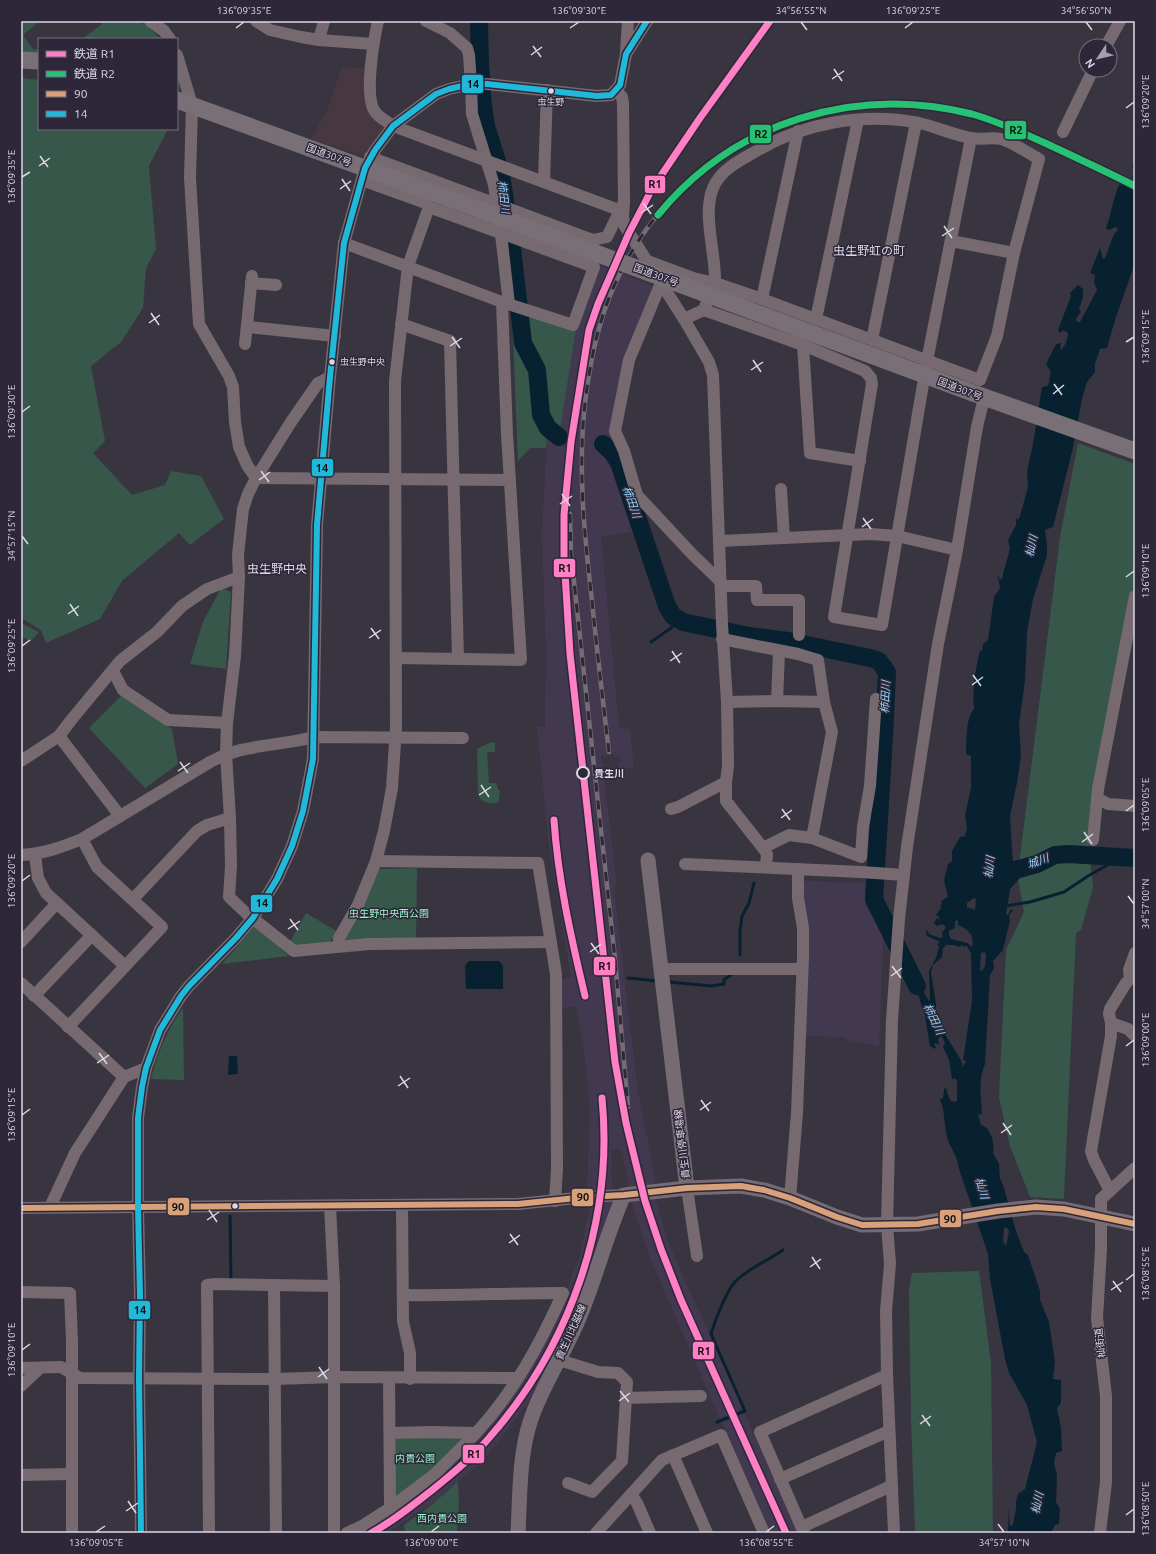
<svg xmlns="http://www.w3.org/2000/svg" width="1156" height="1554" font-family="Ubuntu,'Noto Sans JP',sans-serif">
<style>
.commercial{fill:#473740}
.built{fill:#423950}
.green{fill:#37574a}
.water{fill:#082131;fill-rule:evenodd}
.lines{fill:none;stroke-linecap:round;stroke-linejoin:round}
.stream{stroke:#082131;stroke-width:3}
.river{stroke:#082131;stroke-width:18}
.minor{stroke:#766a70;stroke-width:12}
.major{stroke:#766b73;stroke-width:15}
.highway{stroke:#797077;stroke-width:17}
.rail-casing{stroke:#766d74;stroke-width:4.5}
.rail{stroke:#2e2739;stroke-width:3;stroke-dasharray:9;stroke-linecap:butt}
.highway-bridge{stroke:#797077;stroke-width:17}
.bus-1-casing{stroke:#2e2739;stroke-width:9}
.bus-2-casing{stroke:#2e2739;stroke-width:9}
.bus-1{stroke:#d9a179;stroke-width:6}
.bus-2{stroke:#20b9da;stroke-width:6}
.rail-1-casing{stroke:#2e2739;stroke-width:10}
.rail-2-casing{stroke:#2e2739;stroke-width:10}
.rail-1{stroke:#ff80c5;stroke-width:7}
.rail-2{stroke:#26c172;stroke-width:7}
.ticks{fill:none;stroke:#dcd8e4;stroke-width:1.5}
.bus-dot{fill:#dcd8e4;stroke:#2e2739;stroke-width:1.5}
.stop-dot{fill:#2e2739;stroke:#dcd8e4;stroke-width:2}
.labels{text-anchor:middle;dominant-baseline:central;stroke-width:3;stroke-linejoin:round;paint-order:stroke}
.bus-label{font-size:9px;fill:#dcd8e4;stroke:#2e2739}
.street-label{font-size:10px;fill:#dcd8e4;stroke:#2e2739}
.stop-label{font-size:10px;font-weight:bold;fill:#dcd8e4;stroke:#2e2739;text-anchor:start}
.park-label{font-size:10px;fill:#97f2c7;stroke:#2e2739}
.water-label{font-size:11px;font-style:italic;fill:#92d2f9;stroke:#2e2739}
.quarter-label{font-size:12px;fill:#dcd8e4;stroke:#2e2739}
.line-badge{stroke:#2e2739;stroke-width:1.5}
.pale-badge-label{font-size:11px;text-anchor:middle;font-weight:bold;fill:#111}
.neatline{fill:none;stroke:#dcd8e4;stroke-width:1.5}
.ticks-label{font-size:10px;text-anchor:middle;fill:#dcd8e4}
</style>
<rect width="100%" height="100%" fill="#393540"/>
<path class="commercial" d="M342 67 366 68V105L386 127 365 157 311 139 328 109Z"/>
<g class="built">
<path d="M599 265 654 286 625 354 618 450 604 435 602 448 607 451 611 458 633 532 601 536 619 728 630 729 634 768 618 769V763L621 762 620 757H614V754L601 756 610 825 616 881 614 888 637 1085 656 1184 629 1187 621 1150 611 1149 612 1190 587 1191 590 1107 583 1041 576 1006 560 1008 561 980 571 977 549 845 537 727H545L546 648 542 537 547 434 560 430 576 329Z"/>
<path d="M803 881 866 883 865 905 883 937 879 1046 847 1040 844 1037 803 1036Z"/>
<path d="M655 1197 668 1241 680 1270 743 1408 720 1419 652 1262 630 1199Z"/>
<path d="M591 1200H613L585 1295 537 1390 524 1408 489 1453 477 1466 431 1504 388 1533H357L477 1436 563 1298 579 1259Z"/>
<path d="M739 1414H745L798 1533H771L722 1422Z"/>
</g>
<g class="green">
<path d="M21 21H40L23 35 33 49 39 50V54H21Z"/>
<path d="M101 21H138L147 26 161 39H82L102 24Z"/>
<path d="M21 78 39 80V129H168L149 166 156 249 146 268 143 308 121 342 91 366 105 441 93 453 132 495 165 485 171 471 201 476 224 519 190 545 179 533 122 581 100 619 46 643 41 630 21 618Z"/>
<path d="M512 311 576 329 560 430 547 434 546 448H530L518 461Z"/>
<path d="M1078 443 1135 464V578L1120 654 1088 840 1093 887 1081 930 1076 933 1064 1199 1030 1197 1010 1146 999 1098 1006 950 1024 912 1018 879 1020 856 1060 537Z"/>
<path d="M221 588 231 592 226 669 190 664 203 622Z"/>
<path d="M21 623 39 632 31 641 21 637Z"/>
<path d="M121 696 172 729 178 764 145 788 89 728Z"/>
<path d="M491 742 495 743V752H487L489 783H495L497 785 498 790H500L499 800 497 803H488L481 800 478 793 477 749Z"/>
<path d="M417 868 416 940 345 943 342 939 378 869Z"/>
<path d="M306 913 338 932 330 942 296 946 289 944Z"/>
<path d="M254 927H258L289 956 222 964Z"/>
<path d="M183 1008 184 1080 151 1079C157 1054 168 1028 183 1008Z"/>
<path d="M979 1271 991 1363 993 1533H915L911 1419 909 1290 912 1273Z"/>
<path d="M398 1437 460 1438 461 1440 441 1463 394 1499V1441Z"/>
<path d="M458 1482 459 1502 457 1533H405L404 1525 430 1506Z"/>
</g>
<g class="water">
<path d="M1135 160V263L1115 320 1107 348 1100 349 1095 364V372L1087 382 1082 399 1072 452 1053 527 1045 530 1047 545V555L1033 599 1027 632 1025 681 1019 724 1021 756 1017 783 1010 816 1013 863 1011 883 1006 915H1008L1011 909 1013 910 1009 916 1010 921 1003 950 993 961 994 968 990 975 985 1064C978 1079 981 1098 982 1114L978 1115 981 1125C991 1127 995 1144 993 1153L999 1164 1000 1178 1004 1188 1016 1231 1024 1252 1028 1255 1040 1291V1300L1049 1322 1055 1362 1053 1379 1061 1380V1403L1057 1408 1061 1428 1062 1451 1056 1453 1054 1463 1057 1475 1056 1502 1060 1509 1059 1524 1055 1525 1051 1533H1008L1009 1509 1010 1527 1013 1524 1016 1509V1501L1018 1494 1025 1489 1037 1442 1027 1405 1009 1373 1005 1359 990 1279 988 1254 959 1169C958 1157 950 1148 947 1137 944 1124 945 1111 940 1099L943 1098 944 1089 946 1088 950 1100 954 1102 957 1101V1080L954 1078 952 1080 949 1060 943 1047 945 1042 941 1036 938 1039 939 1043 938 1045 936 1043 934 1044 936 1047 934 1049 930 1046 924 1010C920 1004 920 998 917 992 913 982 904 973 906 961L929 1001 930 1000 929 971 936 958 939 947 937 944 940 942 927 936 926 933 927 930 929 934 940 938 943 937 942 933 946 927 942 924 937 926 934 923 937 918 940 920 939 917 936 915 941 908 940 906 942 904 941 901 948 897 944 880 948 864 952 861V851L960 837 965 836 967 829 965 815 971 788V756L966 754C967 740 965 720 974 709 972 690 975 670 980 651H982L983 644 988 640 994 597 1000 588 998 576 999 575V579H1002L1004 570 1010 549 1008 540 1016 525V518L1018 520 1020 516 1028 487 1027 471 1033 444 1042 387 1048 386 1051 372 1046 364 1056 344 1061 343 1060 350C1066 346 1067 340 1068 333L1063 330 1060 333 1058 330 1071 296 1070 293 1078 285 1083 289V298L1079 309 1081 312 1076 319 1077 322H1080L1097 290 1094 282 1095 275 1090 273 1100 248 1103 259 1105 258 1114 234 1118 230 1116 227 1109 230 1106 229C1111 214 1113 199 1119 185L1126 183 1128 188 1135 184 1132 177 1135 172 1132 167ZM974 898 976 899 975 910 967 907V903ZM958 920V925C968 929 975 935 972 947L967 943 951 939 949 935V930H951L955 928V921ZM946 945H954L960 947 962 945 964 947 967 946 971 953 972 1001 963 1060 966 1061 963 1067 961 1060 943 1031 944 1029C939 1023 940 1016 936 1010V1004L931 972 933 965 942 957 943 949ZM984 952 986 954 985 966 982 971 980 970 981 953ZM1006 1227 1009 1231 1006 1246 1003 1241 1004 1229Z"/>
<path d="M469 961H499L503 966V989H466L465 966Z"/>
<path d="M229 1056H237L238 1074 228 1075Z"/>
</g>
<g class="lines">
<g class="stream">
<path d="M651 642 671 628 679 619"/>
<path d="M867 889 874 891"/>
<path d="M1006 906 1030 902 1064 892 1088 876 1120 858"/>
<path d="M740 955V931L742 916 749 903 754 883"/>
<path d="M628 978 658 981"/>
<path d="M669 982 711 986 724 984V980L732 974"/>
<path d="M230 1216 231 1279"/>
<path d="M717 1422 745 1411 711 1334C715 1321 725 1294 734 1283 745 1270 769 1260 783 1250"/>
</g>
<g class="river">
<path d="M479 21 480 64 483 106 486 126 501 174 512 248 523 343 537 370 541 415 548 428 559 437"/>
<path d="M603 444 612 452 619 463 667 606 673 616 683 622 749 636 788 641 870 658 879 661 887 672 884 737 874 899 917 986"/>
<path d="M996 891 1015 870 1037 864 1055 855 1068 854 1135 858"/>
</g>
<g class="minor">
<path d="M150 21 164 31 170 39"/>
<path d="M256 21 270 30 301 37 319 40 373 44"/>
<path d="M378 21C374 39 363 99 376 113 380 118 388 122 393 126L619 210"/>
<path d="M426 21 450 33 467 48 469 55 471 84 472 114 494 185 501 234 509 304"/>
<path d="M319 40 324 21"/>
<path d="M1106 46 1120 21"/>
<path d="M626 53 628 21"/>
<path d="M177 55 192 105 190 178 199 324 229 376 233 387 235 422 239 447 247 465 256 478"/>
<path d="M1063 132 1093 70"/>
<path d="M370 157 593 240 607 237 624 202 623 103 622 97 616 90"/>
<path d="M362 180 426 203 429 207"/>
<path d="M544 181 547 90"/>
<path d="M624 202 623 216 624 225 684 319 709 362 713 375 722 624 727 702 728 766 726 782V801L763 848 767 854 766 867"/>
<path d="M951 241 1014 253"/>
<path d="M647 261 693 278 715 283 762 299 980 380 997 336 1014 253 1039 159C1030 154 1010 141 1001 139 992 137 981 140 971 138 953 135 937 127 919 123 863 112 802 123 753 153 737 162 720 171 713 188 702 214 716 254 715 282 714 291 706 301 704 310"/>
<path d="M251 283 276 285"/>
<path d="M661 283 629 360 615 431 624 451 637 495 692 554 721 582"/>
<path d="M762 299 798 131"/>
<path d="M684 319 704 310 803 345 865 371 871 378 872 384 834 617 882 625 927 361 971 138"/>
<path d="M816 319 858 120"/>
<path d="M401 324 450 341 458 659"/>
<path d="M248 327 335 336"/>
<path d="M872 340 916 123"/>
<path d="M245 344 252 276"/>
<path d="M803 345 810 453 860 461"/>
<path d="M330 377 318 383 291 422 256 478 248 494 243 509 238 555 239 577 235 656 227 723 226 754 230 818 231 866 229 897 246 913 294 951 369 944 551 942"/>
<path d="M256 478 510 480"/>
<path d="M781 489 784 538"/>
<path d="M719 541 871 534 897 536 957 550"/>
<path d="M721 586H756L757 600H799V635"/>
<path d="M722 639 798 654 818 660 824 702 832 732 812 838"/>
<path d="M396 658 521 660 507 434 502 302"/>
<path d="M113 671 123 690 168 720 227 723"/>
<path d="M777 701 779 651"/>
<path d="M727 702 777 701 824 702"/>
<path d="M59 736 120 816"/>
<path d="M21 761 59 736 72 719 120 661 157 632 182 606 207 589 239 577"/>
<path d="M1097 798 1108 804 1135 806"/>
<path d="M671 809 678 807 726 782"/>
<path d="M1093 840 1098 789 1135 596"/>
<path d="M763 848 789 835 812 838 861 857 863 827 870 786 876 699"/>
<path d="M21 855C43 854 62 847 82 839L210 762C222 756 233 751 246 749 268 744 292 743 314 737L463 738"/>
<path d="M35 855 38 878 46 893 125 966"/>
<path d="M376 861 538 863 556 974 557 1169 555 1201"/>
<path d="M685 864 861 872 904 875"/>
<path d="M133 899 197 831 207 825 230 818"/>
<path d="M21 942 57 903"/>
<path d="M339 946V938L358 905 376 861 384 831 392 788 396 728 395 381 408 266 429 207 594 267 573 325 502 302 344 243"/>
<path d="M660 969H802"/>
<path d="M21 983 124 1077"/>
<path d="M34 996 92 935"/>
<path d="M1111 1023 1128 1029 1135 1036"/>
<path d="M68 1027 162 927 97 867 82 839"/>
<path d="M687 1188 697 1256"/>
<path d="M1110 1191 1094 1160 1091 1151 1111 1036V1023L1109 1014 1110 1009 1126 983 1130 979 1129 970 1135 953"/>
<path d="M790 1198 797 1113 803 957V928L798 898V869"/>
<path d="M402 1205 403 1321 410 1353V1379"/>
<path d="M330 1206 334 1286V1533"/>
<path d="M50 1207 75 1153 124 1077 146 1068"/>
<path d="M21 1208 518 1204 586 1197 624 1195"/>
<path d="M274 1285 276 1533"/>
<path d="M21 1292 70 1293 72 1341V1533"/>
<path d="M559 1360 598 1372 618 1373 627 1382 622 1461 592 1492 568 1483"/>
<path d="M21 1368 61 1367 80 1378 275 1379 335 1377 518 1378"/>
<path d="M21 1386 40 1368"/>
<path d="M626 1398 701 1396"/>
<path d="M390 1433 432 1432 476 1433C514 1392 540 1344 563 1293 509 1293 456 1296 403 1295"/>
<path d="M673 1455 707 1533"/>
<path d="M21 1475 71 1474"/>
<path d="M780 1479 889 1431"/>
<path d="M631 1494 637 1503 650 1533"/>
<path d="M390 1508 435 1474 476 1433"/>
<path d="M802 1527 891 1486"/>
<path d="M141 1533 139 1378 140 1295 138 1207V1118L142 1087 146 1068 160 1030 181 996 189 986 236 938 253 918 277 879 292 846 303 811 313 759 317 525 330 377 344 243 365 168 375 150 393 126 436 94 449 89 471 84H487L597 96 611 95 620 85 626 54 647 21"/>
<path d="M209 1533 207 1285 215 1284 334 1286"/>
<path d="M347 1533 362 1526 390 1508 389 1378"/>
<path d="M596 1533 662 1460 721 1435 764 1533"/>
<path d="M804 1533 760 1432 887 1375"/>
<path d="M894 1533 887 1375 886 1311 890 1264 887 1225 892 1020 899 919 907 847 938 644 957 550 977 427 984 398"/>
<path d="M1100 1533 1106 1482V1396L1097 1318 1101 1249V1199L1135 1168"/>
</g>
<g class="major">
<path d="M648 860 687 1188"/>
<path d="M518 1533C520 1496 519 1457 530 1422 542 1385 565 1353 579 1318 596 1278 606 1235 624 1195L687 1188 741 1186 764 1190 790 1198 837 1217 862 1225 918 1224 998 1211 1036 1207 1064 1209 1135 1224"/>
</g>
<g class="highway">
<path d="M21 60 39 61"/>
<path d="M177 100 450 199"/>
<path d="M973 393 1135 451"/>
</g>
<g class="rail-casing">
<g id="rail">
<path d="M770 21 700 118 652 189 629 233 598 304 589 330 571 442 564 515V557L570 654 598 906 615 1062 626 1123 645 1201 661 1249 681 1300 786 1533"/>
<path d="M570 514 571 554 615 959 628 1107"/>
<path d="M609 752C603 702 597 651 592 601 584 532 577 464 586 395 591 357 599 319 615 284 670 160 799 89 933 107 1004 116 1071 155 1135 186"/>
</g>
</g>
<use href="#rail" class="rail"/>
<path class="highway-bridge" d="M450 199 973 393"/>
<g class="bus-1-casing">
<path id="bus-1" d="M21 1208 518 1204 586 1197 624 1195 687 1188 741 1186 764 1190 790 1198 837 1217 862 1225 918 1224 998 1211 1036 1207 1064 1209 1135 1224"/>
</g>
<g class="bus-2-casing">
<path id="bus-2" d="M141 1533 139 1378 140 1295 138 1207V1118L142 1087 146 1068 160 1030 181 996 189 986 236 938 253 918 277 879 292 846 303 811 313 759 317 525 330 377 344 243 365 168 375 150 393 126 436 94 449 89 471 84H487L597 96 611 95 620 85 626 54 647 21"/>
</g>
<use href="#bus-1" class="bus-1"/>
<use href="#bus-2" class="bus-2"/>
<g class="rail-1-casing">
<g id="rail-1">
<path d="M770 21 700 118 652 189 629 233 598 304 589 330 571 442 564 515V557L570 654 598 906 615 1062 626 1123 645 1201 661 1249 681 1300 786 1533"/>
<path d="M554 820C558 880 571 937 585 996"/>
<path d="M371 1533C392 1522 412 1506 431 1491 451 1475 472 1458 489 1438 570 1346 614 1221 602 1098"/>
</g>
</g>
<g class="rail-2-casing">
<path id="rail-2" d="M658 215C735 121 855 85 972 114 997 121 1021 132 1045 143 1075 157 1105 171 1135 186"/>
</g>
<use href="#rail-1" class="rail-1"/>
<use href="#rail-2" class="rail-2"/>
</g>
<path class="ticks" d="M801 22 807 30M1086 22 1092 30M236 28 244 22M570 28 579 22M905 28 913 22M533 46 541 57M531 55 542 47M834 69 842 81M832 79 844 71M1126 108 1134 102M40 156 48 167M39 166 50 158M22 177 30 172M342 179 350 191M340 189 351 181M643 203 651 214M641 213 653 205M944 226 952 238M942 236 954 228M151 313 159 325M149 323 160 315M452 337 460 348M1126 342 1134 337M450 346 462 338M753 360 761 372M751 370 763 362M1054 384 1062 395M1053 394 1064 385M22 412 30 406M261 471 269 482M259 480 270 472M562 494 570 506M560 504 572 496M863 518 871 529M862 527 873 519M22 536 28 544M1126 577 1134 571M70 604 78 616M68 614 79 606M371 628 379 639M369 638 381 630M22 646 30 640M672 651 680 663M670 661 682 653M973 675 981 686M972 685 983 677M180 762 188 773M178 771 190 763M481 785 489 797M479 795 491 787M782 809 790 820M1126 811 1134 805M781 818 792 810M1084 832 1092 844M1082 842 1093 834M22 881 30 875M1128 896 1134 904M290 919 298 930M288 929 300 921M591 943 599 954M590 952 601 944M892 966 901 978M891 976 902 968M1126 1046 1134 1040M99 1053 107 1064M97 1063 109 1055M400 1076 408 1088M398 1086 410 1078M701 1100 709 1111M700 1110 711 1102M22 1115 30 1109M1003 1123 1011 1135M1001 1133 1012 1125M209 1210 217 1222M207 1220 219 1212M510 1234 518 1245M509 1243 520 1235M812 1257 820 1269M810 1267 821 1259M1126 1280 1134 1274M1113 1281 1121 1292M1111 1290 1123 1282M22 1350 30 1344M319 1367 327 1379M318 1377 329 1369M620 1391 629 1402M619 1401 630 1393M922 1415 930 1426M920 1424 931 1416M128 1501 136 1513M126 1511 138 1503M1126 1515 1134 1509M998 1524 1004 1532M96 1532 105 1526M431 1532 439 1526M766 1532 774 1526"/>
<g class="bus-dot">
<circle cx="551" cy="91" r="3.5"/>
<circle cx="332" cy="362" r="3.5"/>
<circle cx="235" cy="1206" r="3.5"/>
</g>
<circle class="stop-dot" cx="583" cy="773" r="6"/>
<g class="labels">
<g class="bus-label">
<text x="551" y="102">虫生野</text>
<text x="340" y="362" text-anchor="start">虫生野中央</text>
</g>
<g class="street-label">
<text transform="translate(329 155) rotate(20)">国道307号</text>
<text transform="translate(656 275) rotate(20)">国道307号</text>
<text transform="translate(960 389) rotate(21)">国道307号</text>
<text transform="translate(682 1144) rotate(-97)">貴生川停車場線</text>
<text transform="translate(571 1332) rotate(-66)">貴生川北脇線</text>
<text transform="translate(1100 1343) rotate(-97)">杣街道</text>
</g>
<g class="stop-label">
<text x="594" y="773">貴生川</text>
</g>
<g class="park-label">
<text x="389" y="913">虫生野中央西公園</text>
<text x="415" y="1458">内貴公園</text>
<text x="442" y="1518">西内貴公園</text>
</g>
<g class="water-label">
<text transform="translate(504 197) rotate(83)">柿田川</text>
<text transform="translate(632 502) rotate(71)">柿田川</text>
<text transform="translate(1031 546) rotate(-78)">杣川</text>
<text transform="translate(885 697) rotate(-87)">柿田川</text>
<text transform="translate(1038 861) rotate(-20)">城川</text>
<text transform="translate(989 867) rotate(-83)">杣川</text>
<text transform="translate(934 1019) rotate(64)">柿田川</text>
<text transform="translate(982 1188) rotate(73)">杣川</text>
<text transform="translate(1037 1503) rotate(-78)">杣川</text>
</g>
<g class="quarter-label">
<text x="869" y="250">虫生野虹の町</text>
<text x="277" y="568">虫生野中央</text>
</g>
</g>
<g class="line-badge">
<rect x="461" y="74" width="23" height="20" rx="4" fill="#20b9da"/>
<rect x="1004" y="120" width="23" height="20" rx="4" fill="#26c172"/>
<rect x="749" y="124" width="23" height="20" rx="4" fill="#26c172"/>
<rect x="644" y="175" width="22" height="19" rx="4" fill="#ff80c5"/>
<rect x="311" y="458" width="23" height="19" rx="4" fill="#20b9da"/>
<rect x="553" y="558" width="23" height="20" rx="4" fill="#ff80c5"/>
<rect x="250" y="894" width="23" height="19" rx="4" fill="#20b9da"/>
<rect x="593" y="956" width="23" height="20" rx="4" fill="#ff80c5"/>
<rect x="571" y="1188" width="23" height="19" rx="4" fill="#d9a179"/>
<rect x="167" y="1197" width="23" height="19" rx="4" fill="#d9a179"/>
<rect x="939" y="1209" width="23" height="19" rx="4" fill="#d9a179"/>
<rect x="128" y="1300" width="23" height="20" rx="4" fill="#20b9da"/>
<rect x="692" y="1341" width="23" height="19" rx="4" fill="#ff80c5"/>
<rect x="462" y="1444" width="23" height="20" rx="4" fill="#ff80c5"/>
</g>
<g class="pale-badge-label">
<text x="473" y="88">14</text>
<text x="1016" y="134">R2</text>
<text x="761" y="138">R2</text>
<text x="655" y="188">R1</text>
<text x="322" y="472">14</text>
<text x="565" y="572">R1</text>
<text x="262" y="907">14</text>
<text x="605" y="970">R1</text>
<text x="583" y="1201">90</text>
<text x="178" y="1211">90</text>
<text x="950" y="1223">90</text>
<text x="140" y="1314">14</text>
<text x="704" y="1355">R1</text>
<text x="474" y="1458">R1</text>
</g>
<rect width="1156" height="1554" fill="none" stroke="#2e2739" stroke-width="44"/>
<rect x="38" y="38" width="140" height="92" fill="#2e2739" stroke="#746e7d"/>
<rect x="46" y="51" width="20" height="6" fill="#ff80c5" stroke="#746e7d"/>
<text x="74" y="58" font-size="12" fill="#dcd8e4">鉄道 R1</text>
<rect x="46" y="71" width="20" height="6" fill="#26c172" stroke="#746e7d"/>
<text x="74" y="78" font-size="12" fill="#dcd8e4">鉄道 R2</text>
<rect x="46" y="91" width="20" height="6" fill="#d9a179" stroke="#746e7d"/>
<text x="74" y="98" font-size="12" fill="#dcd8e4">90</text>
<rect x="46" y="111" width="20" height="6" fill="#20b9da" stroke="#746e7d"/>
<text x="74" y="118" font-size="12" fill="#dcd8e4">14</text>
<g transform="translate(1098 58) rotate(235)"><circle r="19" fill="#2e2739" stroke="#746e7d"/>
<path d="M0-3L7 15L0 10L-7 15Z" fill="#a39fab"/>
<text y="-6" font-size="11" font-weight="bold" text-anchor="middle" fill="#dcd8e4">N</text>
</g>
<rect x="22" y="22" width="1112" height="1510" class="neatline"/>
<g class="ticks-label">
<text x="244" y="14">136°09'35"E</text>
<text x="579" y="14">136°09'30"E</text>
<text x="801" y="14">34°56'55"N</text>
<text x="913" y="14">136°09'25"E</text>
<text x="1086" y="14">34°56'50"N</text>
<text transform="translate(1145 102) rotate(-90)" y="4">136°09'20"E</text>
<text transform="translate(11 177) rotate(-90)" y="4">136°09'35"E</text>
<text transform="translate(1145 337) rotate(-90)" y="4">136°09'15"E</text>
<text transform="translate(11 412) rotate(-90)" y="4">136°09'30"E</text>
<text transform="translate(11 536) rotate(-90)" y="4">34°57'15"N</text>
<text transform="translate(1145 571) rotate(-90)" y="4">136°09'10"E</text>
<text transform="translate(11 646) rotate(-90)" y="4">136°09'25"E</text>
<text transform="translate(1145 805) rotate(-90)" y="4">136°09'05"E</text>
<text transform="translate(11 881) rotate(-90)" y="4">136°09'20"E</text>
<text transform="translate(1145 904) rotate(-90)" y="4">34°57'00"N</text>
<text transform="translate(1145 1040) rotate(-90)" y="4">136°09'00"E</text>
<text transform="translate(11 1115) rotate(-90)" y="4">136°09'15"E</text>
<text transform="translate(1145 1274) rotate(-90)" y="4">136°08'55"E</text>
<text transform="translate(11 1350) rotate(-90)" y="4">136°09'10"E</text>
<text transform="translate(1145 1509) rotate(-90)" y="4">136°08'50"E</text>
<text x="96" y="1546">136°09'05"E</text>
<text x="431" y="1546">136°09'00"E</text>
<text x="766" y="1546">136°08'55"E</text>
<text x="1004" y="1546">34°57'10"N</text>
</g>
</svg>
